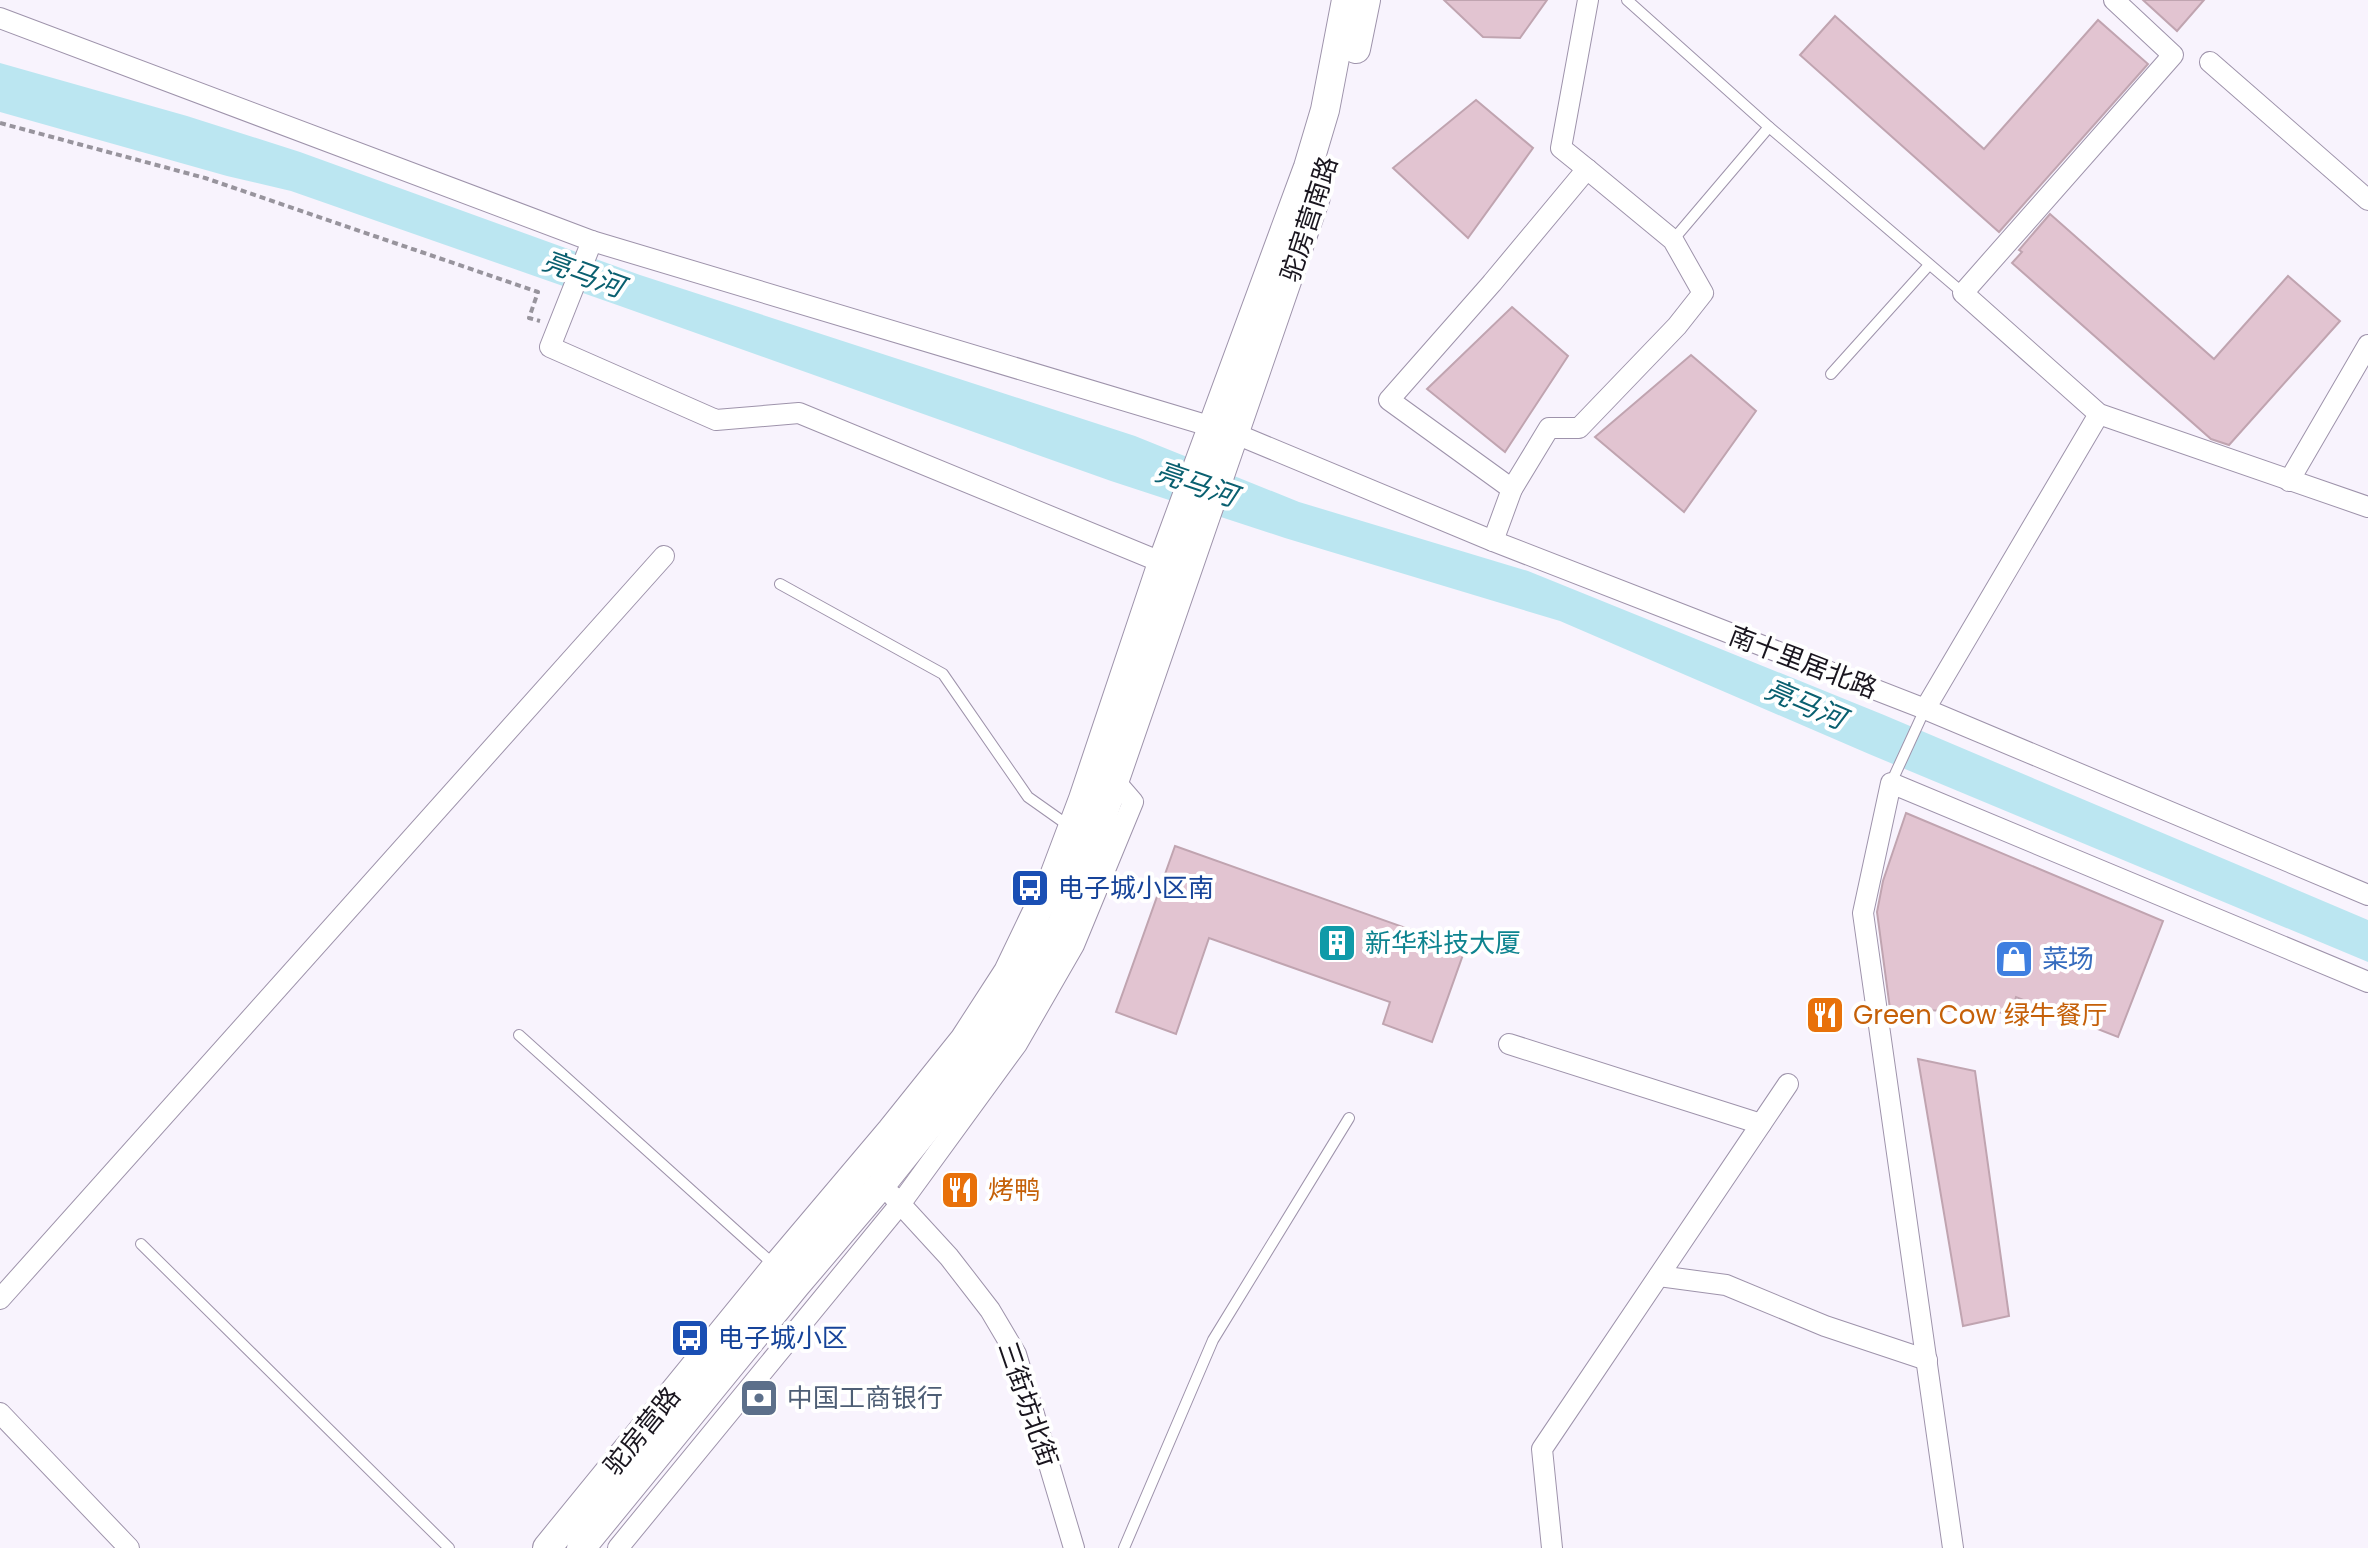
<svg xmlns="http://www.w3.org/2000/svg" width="2368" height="1548" font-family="Poppins,'Noto Sans SC',sans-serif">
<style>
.water{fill:#bbe6f1}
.building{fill:#e2c4d1;stroke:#c0a4b0;stroke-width:2}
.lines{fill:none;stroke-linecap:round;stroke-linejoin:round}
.lane-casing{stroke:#9e93ab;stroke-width:12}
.street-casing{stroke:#9e93ab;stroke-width:22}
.secondary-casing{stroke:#9e93ab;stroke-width:30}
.path{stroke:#98949d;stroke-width:4;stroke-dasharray:6 4;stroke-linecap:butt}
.lane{stroke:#fff;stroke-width:10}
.street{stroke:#fff;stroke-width:20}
.secondary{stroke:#fff;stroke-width:28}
.labels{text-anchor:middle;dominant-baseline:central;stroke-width:8;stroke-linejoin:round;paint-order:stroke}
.street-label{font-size:26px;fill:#19151e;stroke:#fff}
.transit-label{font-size:26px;fill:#164399;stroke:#fff;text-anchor:start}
.culture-label{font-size:26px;fill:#0d838f;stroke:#fff;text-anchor:start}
.shop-label{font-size:26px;fill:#366cbe;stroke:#fff;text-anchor:start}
.food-label{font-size:26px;fill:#c56008;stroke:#fff;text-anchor:start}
.service-label{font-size:26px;fill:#4e5e75;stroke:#fff;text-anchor:start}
.water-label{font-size:28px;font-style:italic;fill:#0a6070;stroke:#fff}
</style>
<rect width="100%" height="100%" fill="#f8f3fd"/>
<path class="water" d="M0 63 187 116 300 152 640 275 1135 436 1299 502 1528 571 1884 715 2368 920V962L1869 754 1560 621 1285 538 1111 481 620 306 291 191 227 176 0 112Z"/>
<g class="building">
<path d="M1444 0H1547L1520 38 1483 37Z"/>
<path d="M2143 0H2204L2177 31Z"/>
<path d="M1835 16 1984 149 2098 20 2148 64 1999 232 1800 55Z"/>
<path d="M1476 100 1533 148 1468 238 1393 168Z"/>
<path d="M2050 214 2214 359 2288 276 2340 321 2229 445 2211 439 2012 263 2022 252 2019 250Z"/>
<path d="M1512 307 1568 356 1505 452 1427 389Z"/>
<path d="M1691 355 1756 411 1684 512 1595 437Z"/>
<path d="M1906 813 2163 921 2118 1037 2016 997 2011 1013 1890 1009 1877 912 1883 881Z"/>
<path d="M1175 846 1465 949 1432 1042 1383 1024 1390 1002 1209 938 1176 1034 1116 1012Z"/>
<path d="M1918 1059 1975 1071 2009 1316 1963 1326Z"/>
</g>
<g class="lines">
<g class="lane-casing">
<g id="lane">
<path d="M1627 0 1769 127 1963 293"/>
<path d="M1673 240 1769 127"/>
<path d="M1831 374 1929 265"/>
<path d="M780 584 943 674 1028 797 1069 826"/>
<path d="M1891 783 1925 709"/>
<path d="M519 1035 773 1264"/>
<path d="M141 1244 449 1548"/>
<path d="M1124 1548 1213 1340 1349 1118"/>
</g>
</g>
<g class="street-casing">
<g id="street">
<path d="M2114 0 2173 55 1963 293 2099 414 2368 507"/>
<path d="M0 18 592 241 1236 434 1493 541 1925 709 2368 895"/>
<path d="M2210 62 2368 200"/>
<path d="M592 241 550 347 716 420 799 413 1173 567"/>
<path d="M2289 481 2368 345"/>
<path d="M1512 489 1549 428H1579L1677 326 1703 293 1673 240 1587 169"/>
<path d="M1493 541 1512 489 1389 400 1492 283 1587 169 1561 148 1588 0"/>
<path d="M1925 709 2099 414"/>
<path d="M1509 1044 1761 1124"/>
<path d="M893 1196 949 1257 990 1310 1016 1354 1074 1548"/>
<path d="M1659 1276 1726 1285 1825 1326 1927 1360"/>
<path d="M0 1299 664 556"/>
<path d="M0 1413 129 1548"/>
<path d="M618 1548 901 1203 1017 1044 1074 945 1133 802 1114 780"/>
<path d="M1552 1548 1542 1449 1788 1084"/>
<path d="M1953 1548 1863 913 1891 783 2368 982"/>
</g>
</g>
<g class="secondary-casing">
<g id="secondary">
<path d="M1356 49 1366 0"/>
<path d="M547 1548 776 1267 891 1131 964 1040 1008 972 1054 876 1083 799 1162 563 1308 167 1325 110 1346 0"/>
<path d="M581 1548 796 1285 881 1185 980 1061 1030 984 1062 923 1081 878 1316 197"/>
</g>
</g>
<path class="path" d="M0 123 205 178 538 292 529 318 540 321"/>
<use href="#lane" class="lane"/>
<use href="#street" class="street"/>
<use href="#secondary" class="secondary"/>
</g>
<defs>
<g id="bus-square" transform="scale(2)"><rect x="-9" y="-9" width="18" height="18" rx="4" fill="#1a4fb4" stroke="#fff"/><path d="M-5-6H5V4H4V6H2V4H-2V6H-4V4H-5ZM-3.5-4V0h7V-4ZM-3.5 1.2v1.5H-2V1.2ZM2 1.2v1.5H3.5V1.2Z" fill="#fff"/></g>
<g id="building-square" transform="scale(2)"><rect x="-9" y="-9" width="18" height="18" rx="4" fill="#0f9aa8" stroke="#fff"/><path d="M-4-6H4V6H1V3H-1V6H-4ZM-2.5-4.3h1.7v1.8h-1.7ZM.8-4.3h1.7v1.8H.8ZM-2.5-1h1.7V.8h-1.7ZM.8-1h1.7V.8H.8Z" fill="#fff"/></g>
<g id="shop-square" transform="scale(2)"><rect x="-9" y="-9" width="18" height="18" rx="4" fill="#3f7fe0" stroke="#fff"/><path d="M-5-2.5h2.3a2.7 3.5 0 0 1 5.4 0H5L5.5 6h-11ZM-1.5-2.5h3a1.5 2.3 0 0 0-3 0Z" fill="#fff"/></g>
<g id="restaurant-square" transform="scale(2)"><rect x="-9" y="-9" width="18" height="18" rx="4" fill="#e8710a" stroke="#fff"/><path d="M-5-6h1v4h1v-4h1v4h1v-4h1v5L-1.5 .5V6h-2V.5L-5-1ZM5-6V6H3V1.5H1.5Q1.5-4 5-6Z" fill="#fff"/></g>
<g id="bank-square" transform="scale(2)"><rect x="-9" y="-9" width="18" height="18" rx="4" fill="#5c6f8a" stroke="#fff"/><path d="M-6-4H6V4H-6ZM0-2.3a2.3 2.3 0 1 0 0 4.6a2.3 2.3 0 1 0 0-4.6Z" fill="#fff"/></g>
</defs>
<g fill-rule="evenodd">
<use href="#bus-square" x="1030" y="888"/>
<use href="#building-square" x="1337" y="943"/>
<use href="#shop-square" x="2014" y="959"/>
<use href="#restaurant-square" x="1825" y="1015"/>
<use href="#restaurant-square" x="960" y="1190"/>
<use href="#bus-square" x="690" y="1338"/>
<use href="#bank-square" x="759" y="1398"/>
</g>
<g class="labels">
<g class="street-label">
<text transform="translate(1309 219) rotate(-72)">驼房营南路</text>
<text transform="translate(1803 662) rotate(21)">南十里居北路</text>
<text transform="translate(1028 1404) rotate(71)">三街坊北街</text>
<text transform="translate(642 1431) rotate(-51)">驼房营路</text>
</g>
<g class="transit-label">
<text x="1058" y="888">电子城小区南</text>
<text x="718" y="1338">电子城小区</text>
</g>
<g class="culture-label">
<text x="1365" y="943">新华科技大厦</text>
</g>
<g class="shop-label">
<text x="2042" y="959">菜场</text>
</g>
<g class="food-label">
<text x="1853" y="1015">Green Cow 绿牛餐厅</text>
<text x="988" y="1190">烤鸭</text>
</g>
<g class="service-label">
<text x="787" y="1398">中国工商银行</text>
</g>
<g class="water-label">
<text transform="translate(583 274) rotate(20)">亮马河</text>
<text transform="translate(1196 484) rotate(19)">亮马河</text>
<text transform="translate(1805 704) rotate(23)">亮马河</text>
</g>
</g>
</svg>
